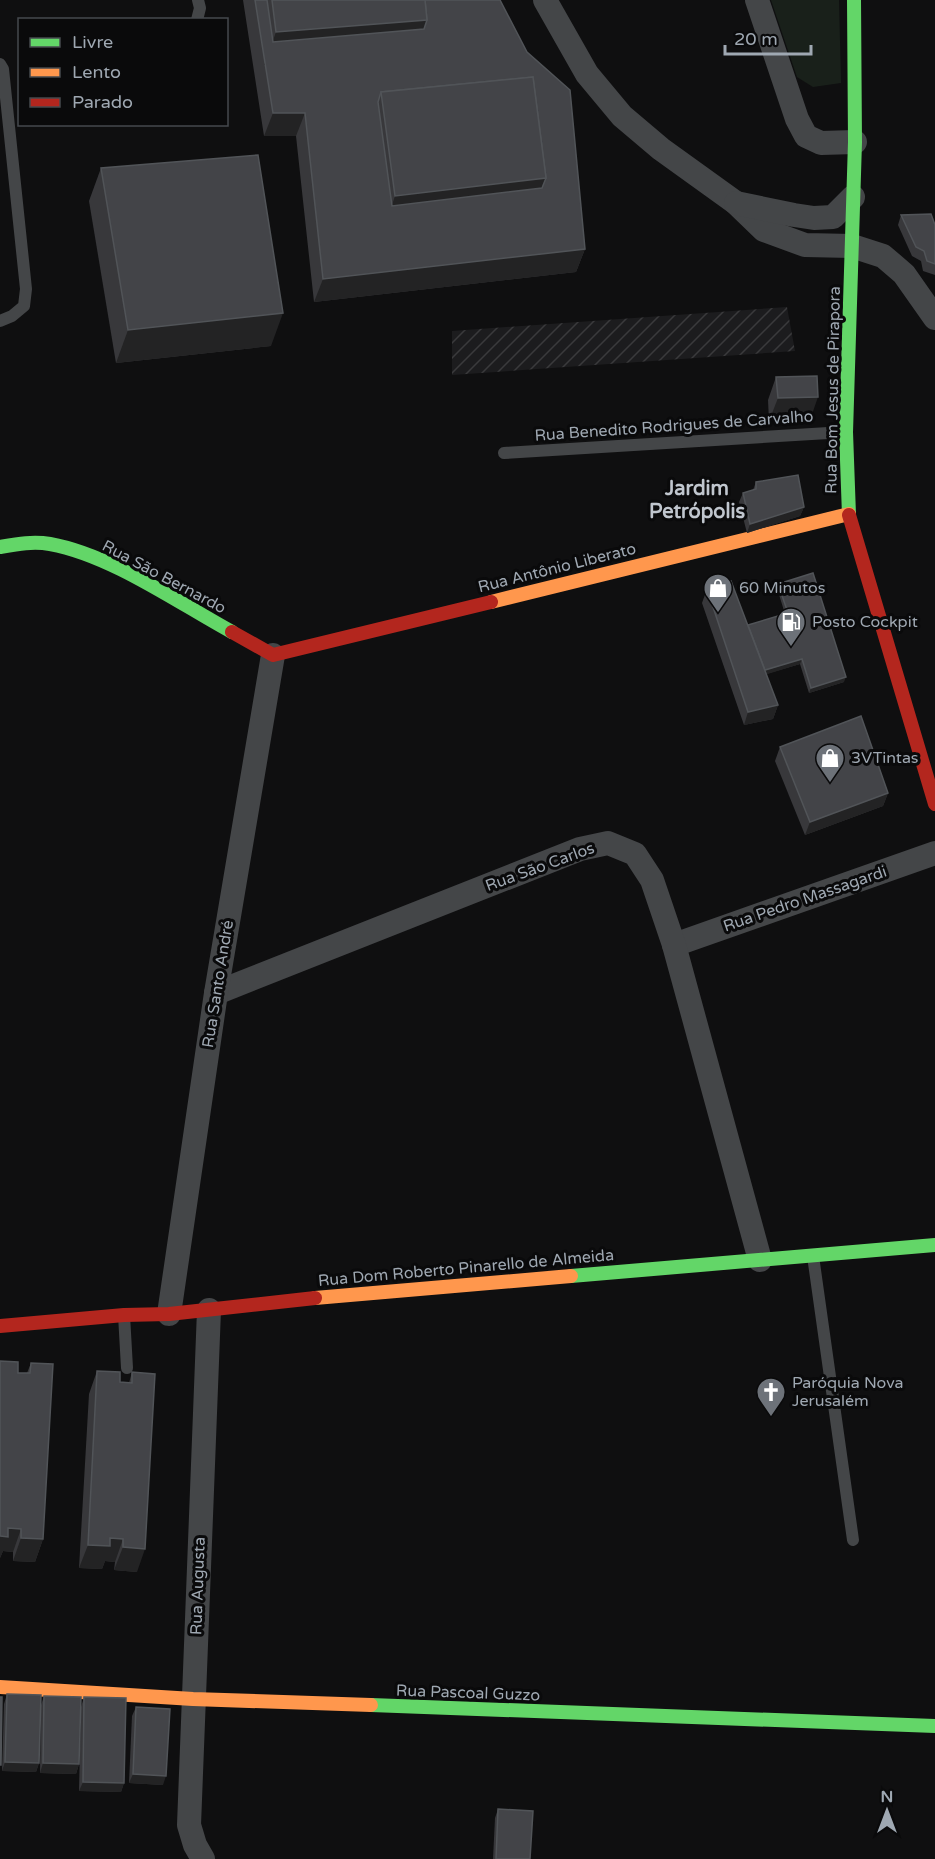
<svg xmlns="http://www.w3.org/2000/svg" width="935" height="1859" font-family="'Varela Round',sans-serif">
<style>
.industrial{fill:url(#industrial-furrows)}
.park{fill:#19201a}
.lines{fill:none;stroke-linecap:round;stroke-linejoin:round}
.lane{stroke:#444648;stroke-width:12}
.street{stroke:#444648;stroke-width:24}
.fast{stroke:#63d668;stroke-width:14}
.slow{stroke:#ff974d;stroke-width:14}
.jam{stroke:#b3261e;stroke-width:14}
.wall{fill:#38383b}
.shaded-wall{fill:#232324}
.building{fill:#434448;stroke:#515458;stroke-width:1.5;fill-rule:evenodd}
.labels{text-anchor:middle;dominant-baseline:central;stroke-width:6;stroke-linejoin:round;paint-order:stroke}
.street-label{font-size:16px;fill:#9fa8b2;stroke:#0a0a0b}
.poi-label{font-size:16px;fill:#9fa8b2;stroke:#0a0a0b;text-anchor:start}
.quarter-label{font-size:20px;font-weight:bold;fill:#c0c6ce;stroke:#0a0a0b}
</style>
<defs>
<pattern id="industrial-furrows" width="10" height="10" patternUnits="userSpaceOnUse" patternTransform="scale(1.5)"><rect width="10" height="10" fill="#1c1c1e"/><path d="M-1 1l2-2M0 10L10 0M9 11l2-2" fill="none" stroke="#3a3a3c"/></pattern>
</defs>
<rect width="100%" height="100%" fill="#0f0f10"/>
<path class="industrial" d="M787 307 795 351 452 375V331Z"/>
<path class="park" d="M771 0H839L841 83 813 87 797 77Z"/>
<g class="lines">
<g class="lane">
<path d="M197 20 200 8 198 0"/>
<path d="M0 64 3 69 26 289 24 306 12 316 0 321"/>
<path d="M504 453 845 432"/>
<path d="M813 1256 853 1540"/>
<path d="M124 1315 127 1368"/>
</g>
<g class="street">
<path d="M545 0 587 74 622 116 661 149 736 203 764 230 805 245 852 246 883 256 904 274 935 318"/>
<path d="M757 0 797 119 806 136 821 143 855 142"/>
<path d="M736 203 794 215 814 218 833 217 853 197"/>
<path d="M674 945 935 853"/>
<path d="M216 993 580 849 608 843 635 854 652 880 674 945 760 1260"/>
<path d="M169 1314 216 993 273 655"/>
<path d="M203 1859 195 1845 189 1825 209 1310"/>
</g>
<g class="fast">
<path d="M849 515 846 432 855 142 854 0"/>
<path d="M0 547C17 544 33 541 50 544 111 555 177 602 232 632"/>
<path d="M571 1276 935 1245"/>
<path d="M371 1705 935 1726"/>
</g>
<g class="slow">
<path d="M491 602 849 514"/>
<path d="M315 1298 571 1276"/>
<path d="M0 1687 193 1699 371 1705"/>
</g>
<g class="jam">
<path d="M849 515 935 804"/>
<path d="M232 632 273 655 491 602"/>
<path d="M0 1326 124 1315 169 1314 315 1298"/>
</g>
</g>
<g class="wall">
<path d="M243 0H500L585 249 576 272 314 302 296 136H264Z"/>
<path d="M101 168 271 346 116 363 89 201Z"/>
<path d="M901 215 935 225V275L923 271 921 261 912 256 898 225Z"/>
<path d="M776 377 810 420 769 421 768 400Z"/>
<path d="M756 482 804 507 800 516 747 533 739 502 743 493 753 490Z"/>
<path d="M778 584 844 682 809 693 800 664 766 674 778 705 773 719 744 725 702 603 707 589 748 625 785 614 777 588Z"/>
<path d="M780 747 888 793 883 806 805 835 775 761Z"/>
<path d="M0 1361 18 1373H27L31 1363 43 1539 35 1562 13 1561V1552L3 1551 0 1558Z"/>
<path d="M97 1371 120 1382 129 1383 132 1372 137 1572 114 1570 115 1562 105 1561 102 1569 79 1568 89 1394Z"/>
<path d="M7 1694 41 1705 44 1696 79 1764 76 1774 40 1773 41 1706 39 1763 36 1772 2 1771 4 1704Z"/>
<path d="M84 1697 124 1783 121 1792 79 1791 81 1707Z"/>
<path d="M136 1707 163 1785 129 1783 132 1716Z"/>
<path d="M498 1809 530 1859H493L495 1818Z"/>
</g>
<g class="shaded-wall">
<path d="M427 20 415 52 264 65 276 32Z"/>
<path d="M273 113H305L296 136H264Z"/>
<path d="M546 178 534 211 384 229 395 196Z"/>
<path d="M585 249 576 272 314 302 323 279Z"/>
<path d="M283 313 271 346 116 363 128 330Z"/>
<path d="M818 397 810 420 769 421 778 398Z"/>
<path d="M804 507 800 516 747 533 750 524Z"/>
<path d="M802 659 800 664 758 677 760 672Z"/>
<path d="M846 677 844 682 809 693 811 688Z"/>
<path d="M778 705 773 719 744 725 748 712Z"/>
<path d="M888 793 883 806 805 835 810 822Z"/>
<path d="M8 1528 21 1529 13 1552 3 1551 0 1558V1536Z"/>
<path d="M21 1538 43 1539 35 1562 13 1561Z"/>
<path d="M110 1538 123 1539 115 1562 105 1561 102 1569 79 1568 88 1545Z"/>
<path d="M123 1547 145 1549 137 1572 114 1570Z"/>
<path d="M5 1762 39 1763 36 1772 2 1771Z"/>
<path d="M43 1763 79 1764 76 1774 40 1773Z"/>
<path d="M133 1774 166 1776 163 1785 129 1783Z"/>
<path d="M83 1782 124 1783 121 1792 79 1791Z"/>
</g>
<g class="building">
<path d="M255 0H267L273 42 424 29 427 20 425 0H500L527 52 570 90 585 249 323 279 305 113H273ZM533 77 546 178 542 188 392 206 378 102 381 92Z"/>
<path d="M272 0H425L427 20 276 32Z"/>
<path d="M533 77 546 178 395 196 381 92Z"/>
<path d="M258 155 283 313 128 330 101 168Z"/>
<path d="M931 214 935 225V264L927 261 924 251 916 247 901 215Z"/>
<path d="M817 376 818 397 778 398 776 377Z"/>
<path d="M798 475 804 507 750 524 743 493 756 489V482Z"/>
<path d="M813 573 846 677 811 688 802 659 765 670 748 625 788 613 778 584Z"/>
<path d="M731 581 778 705 748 712 707 589Z"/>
<path d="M861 716 888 793 810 822 780 747Z"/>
<path d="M0 1361 18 1362V1373H30L31 1363 53 1364 43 1539 21 1538V1529L8 1528V1537L0 1536Z"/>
<path d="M97 1371 120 1372V1382L132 1383V1372L155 1374 145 1549 123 1547V1539L110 1538V1546L88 1545Z"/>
<path d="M7 1694 41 1695 39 1763 5 1762Z"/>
<path d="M44 1696 81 1697 79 1764 43 1763Z"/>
<path d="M0 1697H2L1 1765H0Z"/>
<path d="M84 1697 126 1698 124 1783 83 1782Z"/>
<path d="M136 1707 170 1709 166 1776 133 1774Z"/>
<path d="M498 1809 533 1811 530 1859H496Z"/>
</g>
<defs>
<g id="shop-pin" transform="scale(1.5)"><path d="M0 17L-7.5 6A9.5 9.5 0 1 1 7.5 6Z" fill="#6d7279" stroke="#0a0a0b"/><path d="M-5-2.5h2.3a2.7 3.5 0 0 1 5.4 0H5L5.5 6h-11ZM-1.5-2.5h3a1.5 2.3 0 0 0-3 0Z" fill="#fff"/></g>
<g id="fuel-pin" transform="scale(1.5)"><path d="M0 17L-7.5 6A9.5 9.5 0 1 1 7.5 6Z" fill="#6d7279" stroke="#0a0a0b"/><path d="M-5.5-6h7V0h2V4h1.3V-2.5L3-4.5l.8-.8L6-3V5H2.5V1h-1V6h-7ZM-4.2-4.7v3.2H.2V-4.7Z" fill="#fff"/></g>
<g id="church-pin" transform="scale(1.5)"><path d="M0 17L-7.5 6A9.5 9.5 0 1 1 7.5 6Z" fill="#6d7279" stroke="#0a0a0b"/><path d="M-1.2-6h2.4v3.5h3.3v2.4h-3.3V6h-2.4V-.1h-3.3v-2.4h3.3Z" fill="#fff"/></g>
</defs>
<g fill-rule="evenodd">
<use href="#shop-pin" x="718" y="588"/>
<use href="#fuel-pin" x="791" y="622"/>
<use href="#shop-pin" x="830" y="758"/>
<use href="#church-pin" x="771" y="1392"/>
</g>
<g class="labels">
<g class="street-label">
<text transform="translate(833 390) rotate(-89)">Rua Bom Jesus de Pirapora</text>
<text transform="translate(674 426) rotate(-4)">Rua Benedito Rodrigues de Carvalho</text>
<text transform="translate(557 568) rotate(-14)">Rua Antônio Liberato</text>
<text transform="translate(164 577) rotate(28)">Rua São Bernardo</text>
<text transform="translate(540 867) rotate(-20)">Rua São Carlos</text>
<text transform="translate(805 899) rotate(-19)">Rua Pedro Massagardi</text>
<text transform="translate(218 984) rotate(-81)">Rua Santo André</text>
<text transform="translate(466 1268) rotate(-5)">Rua Dom Roberto Pinarello de Almeida</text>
<text transform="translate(198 1586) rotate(-88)">Rua Augusta</text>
<text transform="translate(468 1693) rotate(2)">Rua Pascoal Guzzo</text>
</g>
<g class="poi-label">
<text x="739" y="588">60 Minutos</text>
<text x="812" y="622">Posto Cockpit</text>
<text x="851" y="758">3VTintas</text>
<text x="792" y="1383">Paróquia Nova<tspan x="792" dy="18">Jerusalém</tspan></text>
</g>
<g class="quarter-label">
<text x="697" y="489">Jardim<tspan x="697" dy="23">Petrópolis</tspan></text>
</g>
</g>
<rect x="18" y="18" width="210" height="108" fill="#0a0a0b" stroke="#46494e" stroke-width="1.5"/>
<rect x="30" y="38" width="30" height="9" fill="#63d668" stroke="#46494e" stroke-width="1.5"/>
<text x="72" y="48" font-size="18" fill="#9fa8b2">Livre</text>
<rect x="30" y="68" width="30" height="9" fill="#ff974d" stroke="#46494e" stroke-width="1.5"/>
<text x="72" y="78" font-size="18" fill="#9fa8b2">Lento</text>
<rect x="30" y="98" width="30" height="9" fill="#b3261e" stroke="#46494e" stroke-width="1.5"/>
<text x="72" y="108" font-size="18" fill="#9fa8b2">Parado</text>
<g transform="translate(887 1811)" stroke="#0a0a0b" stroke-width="4.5" paint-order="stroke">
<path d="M0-4.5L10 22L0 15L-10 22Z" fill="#9fa8b2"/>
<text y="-9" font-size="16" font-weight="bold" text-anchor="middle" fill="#9fa8b2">N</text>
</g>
<path d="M725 45v9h86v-9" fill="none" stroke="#9fa8b2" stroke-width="3"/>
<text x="734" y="45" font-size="18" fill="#9fa8b2" stroke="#0a0a0b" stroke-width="4.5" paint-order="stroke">20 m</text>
</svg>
